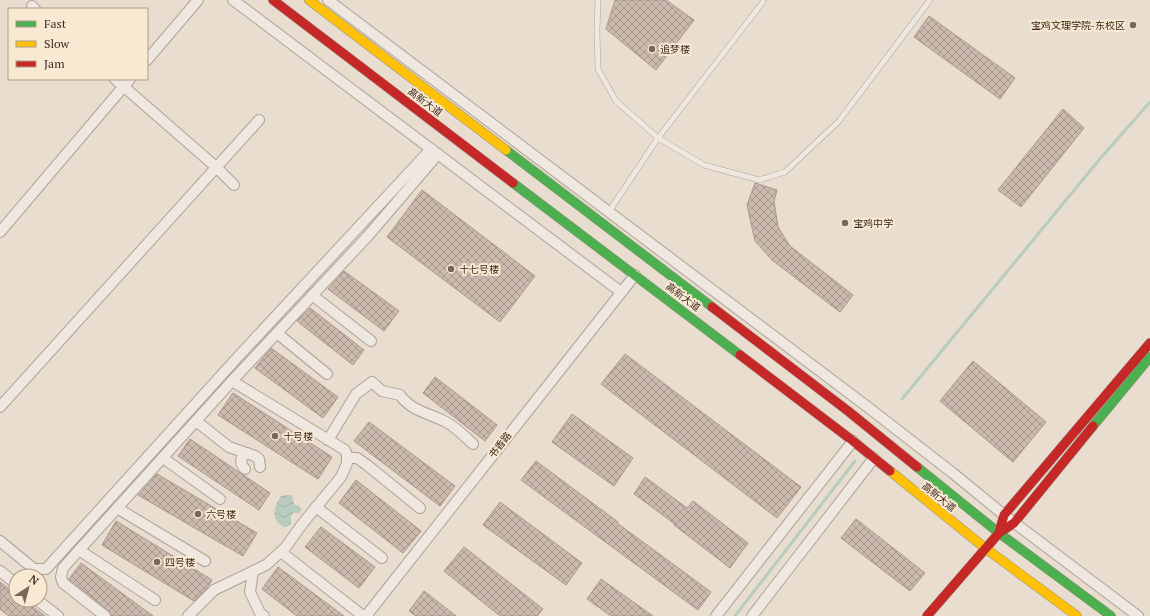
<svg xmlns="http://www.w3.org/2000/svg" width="1150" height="616" font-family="'PT Serif','Noto Sans SC',serif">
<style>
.water{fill:url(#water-waves)}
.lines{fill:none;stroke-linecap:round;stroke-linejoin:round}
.stream{stroke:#b9ccbe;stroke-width:3}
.building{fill:url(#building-cross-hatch);stroke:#a8978c}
.lane-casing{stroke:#ada297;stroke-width:6}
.street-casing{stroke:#ada297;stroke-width:12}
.fast-casing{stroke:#9d9186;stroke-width:10}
.slow-casing{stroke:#9d9186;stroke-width:10}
.jam-casing{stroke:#9d9186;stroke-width:10}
.lane{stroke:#efe8e0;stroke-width:5}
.street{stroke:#efe8e0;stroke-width:10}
.fast{stroke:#4caf50;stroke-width:9}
.slow{stroke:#ffc107;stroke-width:9}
.jam{stroke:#c62828;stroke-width:9}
.poi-dot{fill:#79675b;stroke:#f8e9d3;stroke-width:1.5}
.labels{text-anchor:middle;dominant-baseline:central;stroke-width:4;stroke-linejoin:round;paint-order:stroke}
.poi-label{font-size:10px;fill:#3d281d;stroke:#f8e9d3;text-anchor:start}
.street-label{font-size:10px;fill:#3d281d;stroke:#f8e9d3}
</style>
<defs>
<pattern id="water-waves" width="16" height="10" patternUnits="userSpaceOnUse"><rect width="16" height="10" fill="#b9ccbe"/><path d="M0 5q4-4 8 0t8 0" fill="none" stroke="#a0afa3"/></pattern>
<pattern id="building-cross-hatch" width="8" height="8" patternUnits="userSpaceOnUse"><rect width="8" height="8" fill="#ccbaae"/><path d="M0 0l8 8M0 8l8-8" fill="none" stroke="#a7978d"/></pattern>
</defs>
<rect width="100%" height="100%" fill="#e8ddce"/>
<path class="water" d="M287 495H292L294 504 301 508V510L300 513H293L291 516V524L285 527C270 521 273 508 281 496Z"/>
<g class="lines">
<g class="stream">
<path d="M902 399 1099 160 1150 102"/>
<path d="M735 616 855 461"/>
</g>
</g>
<g class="building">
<path d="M615 0H666L694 20 656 70 606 29Z"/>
<path d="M929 16 1015 78 1000 99 914 37Z"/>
<path d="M1063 109 1084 128 1021 207 998 190Z"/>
<path d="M755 183 777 190 774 201 778 227 790 246 853 295 840 312 772 260 755 241 747 205Z"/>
<path d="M422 190 535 276 500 322 387 237Z"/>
<path d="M344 271 399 311 384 331 328 289Z"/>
<path d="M310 308 364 350 353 365 297 321Z"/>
<path d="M271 348 338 397 323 418 255 368Z"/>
<path d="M625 354 801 487 777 518 601 384Z"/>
<path d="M973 361 1046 422 1013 462 940 401Z"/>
<path d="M435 377 497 425 485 441 423 393Z"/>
<path d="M233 393 332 457 318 479 218 415Z"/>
<path d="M572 414 633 458 614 486 552 442Z"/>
<path d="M369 422 455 486 440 506 354 441Z"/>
<path d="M190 439 270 493 259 510 178 456Z"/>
<path d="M536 461 618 522 617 523 711 592 698 610 521 480Z"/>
<path d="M157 474 257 533 243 556 138 495Z"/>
<path d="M645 477 687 508 693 501 748 543 730 568 674 525 675 524 634 494Z"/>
<path d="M356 480 421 531 403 553 339 503Z"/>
<path d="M500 502 582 563 566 585 483 525Z"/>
<path d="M856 519 925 573 910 591 841 538Z"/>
<path d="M116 521 212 580 207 588 194 601 102 545Z"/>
<path d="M321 527 375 567 359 588 305 547Z"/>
<path d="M464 547 543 609 537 616H500L444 571Z"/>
<path d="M81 563 153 616H111L109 611 69 579Z"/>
<path d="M278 567 344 616H297L262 589Z"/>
<path d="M601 579 653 616H611L587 599Z"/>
<path d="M0 582 16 594V600H24L45 616H9L0 609Z"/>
<path d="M424 591 456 616H416L409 611Z"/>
</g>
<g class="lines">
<g class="lane-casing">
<g id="lane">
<path d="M598 0 597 31 598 69 616 101 658 138 704 165 759 180 785 172 839 121 930 0"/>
<path d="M608 213 658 138 763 2"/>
</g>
</g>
<g class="street-casing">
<g id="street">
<path d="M233 0 621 292"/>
<path d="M328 0 869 408 954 474 1004 515 1138 616"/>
<path d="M32 6 35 9"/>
<path d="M147 60 198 0"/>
<path d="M115 79 216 167 234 185"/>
<path d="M0 232 130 79"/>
<path d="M312 295 371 341"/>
<path d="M278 334 327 374"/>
<path d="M0 407 259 120"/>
<path d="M196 421 229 447 255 456 259 459 260 467"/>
<path d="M328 440 356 394 372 382 382 391 400 395C411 411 429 413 446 422 456 427 465 437 473 444"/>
<path d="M163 458 220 499"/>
<path d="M347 458H357L367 465 420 508"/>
<path d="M245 469C240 464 239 457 247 453"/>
<path d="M316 507 382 558"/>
<path d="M117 508 205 561"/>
<path d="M0 541 34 569H46L236 359 431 149"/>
<path d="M79 550 155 600"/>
<path d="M281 552 363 616"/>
<path d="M0 571 16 584"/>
<path d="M253 571 250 592 260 613 264 616"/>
<path d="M37 600 58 616"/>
<path d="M105 616 63 583 61 577 63 568 232 381 367 237 438 154"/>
<path d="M188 616 214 590 266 565 285 548 303 523 341 477 347 463V455L345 450 232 381"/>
<path d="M366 616 635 275"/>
<path d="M716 616 853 441"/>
<path d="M752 616 874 458"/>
</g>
</g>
<g class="fast-casing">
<g id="fast">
<path d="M506 150 712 307"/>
<path d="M513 183 740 355"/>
<path d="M1093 426 1150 357"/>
<path d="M917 467 999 533 1111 616"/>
</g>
</g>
<g class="slow-casing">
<g id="slow">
<path d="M309 0 506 150"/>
<path d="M890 471 985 548 1077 616"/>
</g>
</g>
<g class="jam-casing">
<g id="jam">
<path d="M273 0 513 183"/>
<path d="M712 307 848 411 917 467"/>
<path d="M740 355 853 441 890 471"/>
<path d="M999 533 1004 515 1150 343"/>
<path d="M927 616 999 533 1014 523 1093 426"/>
</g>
</g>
<use href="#lane" class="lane"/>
<use href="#street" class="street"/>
<use href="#fast" class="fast"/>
<use href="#slow" class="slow"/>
<use href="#jam" class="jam"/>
</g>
<g class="poi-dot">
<circle cx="1133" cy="25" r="4"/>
<circle cx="652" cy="49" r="4"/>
<circle cx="845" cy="223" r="4"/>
<circle cx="451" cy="269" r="4"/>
<circle cx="275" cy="436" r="4"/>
<circle cx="198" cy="514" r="4"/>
<circle cx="157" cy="562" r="4"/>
</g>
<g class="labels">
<g class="poi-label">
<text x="1125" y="25" text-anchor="end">宝鸡文理学院-东校区</text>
<text x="660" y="49">追梦楼</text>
<text x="853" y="223">宝鸡中学</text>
<text x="459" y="269">十七号楼</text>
<text x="283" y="436">十号楼</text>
<text x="206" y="514">六号楼</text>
<text x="165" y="562">四号楼</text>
</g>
<g class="street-label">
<text transform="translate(425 102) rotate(37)">高新大道</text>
<text transform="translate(683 297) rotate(37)">高新大道</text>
<text transform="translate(500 445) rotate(-52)">书香路</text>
<text transform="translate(939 497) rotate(39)">高新大道</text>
</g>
</g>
<rect x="8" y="8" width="140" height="72" fill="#f8e9d3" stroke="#ad9c8a"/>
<rect x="16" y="21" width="20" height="6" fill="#4caf50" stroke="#ad9c8a"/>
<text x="44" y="28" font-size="12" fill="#3d281d">Fast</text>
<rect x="16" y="41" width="20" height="6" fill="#ffc107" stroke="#ad9c8a"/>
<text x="44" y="48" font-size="12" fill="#3d281d">Slow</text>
<rect x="16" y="61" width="20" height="6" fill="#c62828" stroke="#ad9c8a"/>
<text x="44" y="68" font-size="12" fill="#3d281d">Jam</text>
<g transform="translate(28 588) rotate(36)"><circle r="19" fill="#f8e9d3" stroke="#ad9c8a"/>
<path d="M0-3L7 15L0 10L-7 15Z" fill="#79675b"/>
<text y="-6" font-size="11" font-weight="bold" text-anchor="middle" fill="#3d281d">N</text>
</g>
</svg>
